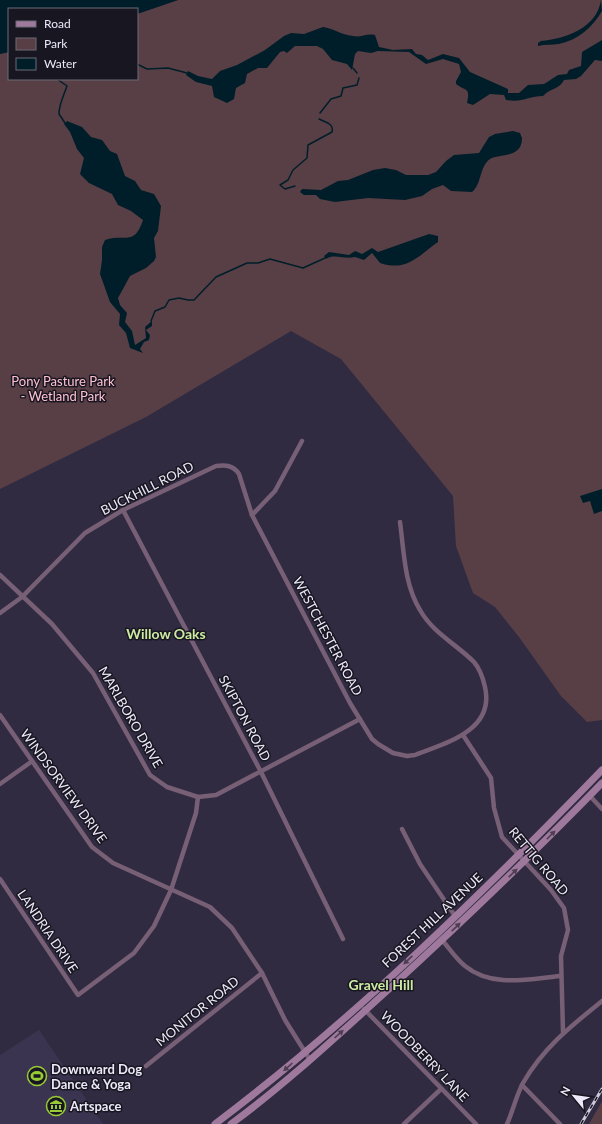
<svg xmlns="http://www.w3.org/2000/svg" width="602" height="1124" font-family="Lato,sans-serif">
<style>
.built{fill:#3b3451}
.green{fill:#583f45}
.water{fill:#001e2a}
.lines{fill:none;stroke-linecap:round;stroke-linejoin:round}
.stream{stroke:#001e2a;stroke-width:1.5}
.minor{stroke:#775f76;stroke-width:4.5}
.secondary{stroke:#9f799d;stroke-width:7}
.rail-casing{stroke:#cecadb;stroke-width:3}
.rail{stroke:#181620;stroke-width:1.5;stroke-dasharray:4.5;stroke-linecap:butt}
.oneway{fill:#4e3e52}
.labels{text-anchor:middle;dominant-baseline:central;stroke-width:3;stroke-linejoin:round;paint-order:stroke}
.park-label{font-size:13px;fill:#ffc1d1;stroke:#181620}
.street-label{font-size:13px;fill:#ece9f8;stroke:#181620}
.poi-label{font-size:13px;font-weight:bold;fill:#ece9f8;stroke:#181620;text-anchor:start}
.neighbourhood-label{font-size:14px;font-weight:bold;fill:#cceaa2;stroke:#181620}
</style>
<rect width="100%" height="100%" fill="#312b42"/>
<path class="built" d="M39 1030 103 1124H104H0V1055Z"/>
<g class="green">
<path d="M178 0H602V720L587 722 561 696 519 637 495 607 473 593 456 546 453 496 341 359 291 331 146 417 0 489V54L9 52V79H137V14Z"/>
<path d="M602 1102V1124H589L601 1103Z"/>
</g>
<g class="water">
<path d="M0 0H178L137 14V9H9V52L0 54Z"/>
<path d="M601 0 602 11C593 27 578 40 559 44 552 45 545 44 538 46V43L541 41C565 39 597 28 601 0Z"/>
<path d="M323 27C333 28 341 35 353 36 360 38 367 33 375 35L379 47 393 50 412 49 416 54 422 55 428 60 443 54 459 58 470 72 508 89V93H519L528 85 544 84 558 75 567 74 569 70 581 66 582 52 602 40V61L595 60 581 76 576 79 564 80C559 90 550 88 543 96 529 96 522 103 506 100L504 95 490 94 473 105 467 103C470 87 467 92 456 84V81L461 72 459 64 443 59 426 64 409 52 378 51 371 53 358 51 355 54 352 70 347 64 332 60 323 49 317 46H295L287 53 284 51 280 52 267 68H258L247 74 245 83 236 88 234 99 227 103 214 97 212 86 196 82 186 75 188 71 198 76 212 79 220 71 237 65 265 50 284 36 291 33 304 34Z"/>
<path d="M67 121 82 127 91 137 102 140 110 151 117 154 125 176 135 181 141 190 154 194 161 206 158 231 154 238 156 257 154 261 146 268 130 276 118 298 120 305 127 313 125 322 132 331 135 345 146 338 145 327 152 321V326L146 330 150 335 149 340 144 342 140 349 143 353 130 348 126 333 119 325 120 314 110 302 100 274 102 260V247L105 240C125 233 134 247 143 220L131 211 118 205 112 194 89 183 80 174 84 158 77 149 70 132 64 124Z"/>
<path d="M513 131 520 133 522 138C522 159 499 153 490 159 479 167 482 184 472 192L451 191 443 185 432 189 422 196 405 200 368 198 335 202 320 199 316 195H304L300 192 302 189 321 190 338 181 348 180 373 170 385 168 396 170 406 175H428L436 172 446 161 454 155 479 153 489 137 495 134Z"/>
<path d="M429 234 438 236V242C418 256 407 272 380 263L372 253 364 260 355 257C344 260 335 253 326 259L324 256 329 252 349 255 355 251 362 254 372 248 378 252Z"/>
<path d="M602 489V511L594 514 590 501 583 503 580 496Z"/>
</g>
<g class="lines">
<g class="stream">
<path d="M137 64 147 69 168 68 187 73"/>
<path d="M353 68 357 73"/>
<path d="M57 79 67 86C64 95 59 104 59 114L65 123"/>
<path d="M71 79H76"/>
<path d="M320 113 331 99 341 96 343 88 357 85 359 78"/>
<path d="M295 186 285 189 280 185 288 180 293 170 307 158 308 145 332 132C334 123 325 122 319 119"/>
<path d="M151 321 155 311 165 307 169 300 179 298 188 300H194L216 277 247 263H258L270 259 303 268 325 258"/>
</g>
<g class="minor">
<path d="M123 510 261 772 343 939"/>
<path d="M252 515 275 491 302 441"/>
<path d="M0 575 52 624 93 673 150 775 167 787 198 797 216 795 360 719"/>
<path d="M0 613 22 597 85 533 123 510 216 466C226 465 233 465 239 474L252 515 350 703 372 739 378 744 393 753 407 756 415 755C445 743 495 731 485 687 483 678 480 669 474 662 456 644 433 633 420 610 404 584 404 551 400 522"/>
<path d="M0 715 92 847 113 863 210 907 232 928 262 973 285 1020 310 1060"/>
<path d="M463 735 491 778 494 808 502 837 551 890 564 908 568 930 561 956 563 1032"/>
<path d="M0 784 31 762"/>
<path d="M590 796 602 809"/>
<path d="M402 829 420 864 455 916"/>
<path d="M0 879 78 995 134 953 154 926 171 890 196 813 198 797"/>
<path d="M442 940C449 948 456 959 465 966 492 988 528 979 560 976"/>
<path d="M364 1009 476 1124"/>
<path d="M146 1066 262 973"/>
<path d="M522 1085 560 1124"/>
<path d="M404 1124 441 1089"/>
<path d="M507 1124C513 1111 516 1096 523 1083 543 1048 571 1026 602 1001"/>
</g>
<g class="secondary">
<path d="M215 1124C353 1020 482 894 602 770"/>
<path d="M231 1124C287 1083 338 1035 389 989 462 922 533 854 602 783"/>
</g>
<g class="rail-casing">
<path id="rail" d="M581 1124 602 1089"/>
</g>
<use href="#rail" class="rail"/>
</g>
<defs><path id="oneway-solid" d="M-6-.8H1V-3.2L6.5 0L1 3.2V.8H-6Z"/></defs>
<g class="oneway">
<use href="#oneway-solid" transform="translate(551 835) rotate(-45)"/>
<use href="#oneway-solid" transform="translate(513 873) rotate(-44)"/>
<use href="#oneway-solid" transform="translate(456 927) rotate(-44)"/>
<use href="#oneway-solid" transform="translate(408 960) rotate(137)"/>
<use href="#oneway-solid" transform="translate(339 1034) rotate(-42)"/>
<use href="#oneway-solid" transform="translate(288 1067) rotate(138)"/>
</g>
<defs>
<g id="stadium-ring" transform="scale(1)"><circle r="9.5" fill="#181620" stroke="#99cb36" stroke-width="1.5"/><path d="M0-5a6.5 5 0 1 0 0 10a6.5 5 0 1 0 0-10ZM-3.5-1.8h7v3.6h-7Z" fill="#99cb36"/></g>
<g id="museum-ring" transform="scale(1)"><circle r="9.5" fill="#181620" stroke="#99cb36" stroke-width="1.5"/><path d="M0-6L6-3V-2H-6V-3ZM-5-1h2V3h-2ZM-1-1h2V3h-2ZM3-1h2V3H3ZM-6 4H6V6H-6Z" fill="#99cb36"/></g>
</defs>
<g fill-rule="evenodd">
<use href="#stadium-ring" x="37" y="1076"/>
<use href="#museum-ring" x="56" y="1106"/>
</g>
<g class="labels">
<g class="park-label">
<text x="63" y="381">Pony Pasture Park<tspan x="63" dy="15">- Wetland Park</tspan></text>
</g>
<g class="street-label">
<text transform="translate(147 488) rotate(-27)">BUCKHILL ROAD</text>
<text transform="translate(328 636) rotate(62)">WESTCHESTER ROAD</text>
<text transform="translate(131 717) rotate(60)">MARLBORO DRIVE</text>
<text transform="translate(245 718) rotate(62)">SKIPTON ROAD</text>
<text transform="translate(64 786) rotate(54)">WINDSORVIEW DRIVE</text>
<text transform="translate(539 861) rotate(50)">RETTIG ROAD</text>
<text transform="translate(432 920) rotate(-43)">FOREST HILL AVENUE</text>
<text transform="translate(48 931) rotate(56)">LANDRIA DRIVE</text>
<text transform="translate(197 1011) rotate(-39)">MONITOR ROAD</text>
<text transform="translate(425 1056) rotate(46)">WOODBERRY LANE</text>
</g>
<g class="poi-label">
<text x="51" y="1069">Downward Dog<tspan x="51" dy="15">Dance &amp; Yoga</tspan></text>
<text x="70" y="1106">Artspace</text>
</g>
<g class="neighbourhood-label">
<text x="166" y="633">Willow Oaks</text>
<text x="381" y="984">Gravel Hill</text>
</g>
</g>
<rect x="8" y="8" width="130" height="72" fill="#181620" stroke="#6d6a76"/>
<rect x="16" y="21" width="20" height="6" fill="#9f799d" stroke="#6d6a76"/>
<text x="44" y="28" font-size="12" fill="#ece9f8">Road</text>
<rect x="16" y="38" width="20" height="12" fill="#583f45" stroke="#6d6a76"/>
<text x="44" y="48" font-size="12" fill="#ece9f8">Park</text>
<rect x="16" y="58" width="20" height="12" fill="#001e2a" stroke="#6d6a76"/>
<text x="44" y="68" font-size="12" fill="#ece9f8">Water</text>
<g transform="translate(574 1096) rotate(299)" stroke="#181620" stroke-width="3" paint-order="stroke">
<path d="M0-3L7 15L0 10L-7 15Z" fill="#ece9f8"/>
<text y="-6" font-size="11" font-weight="bold" text-anchor="middle" fill="#ece9f8">N</text>
</g>
</svg>
